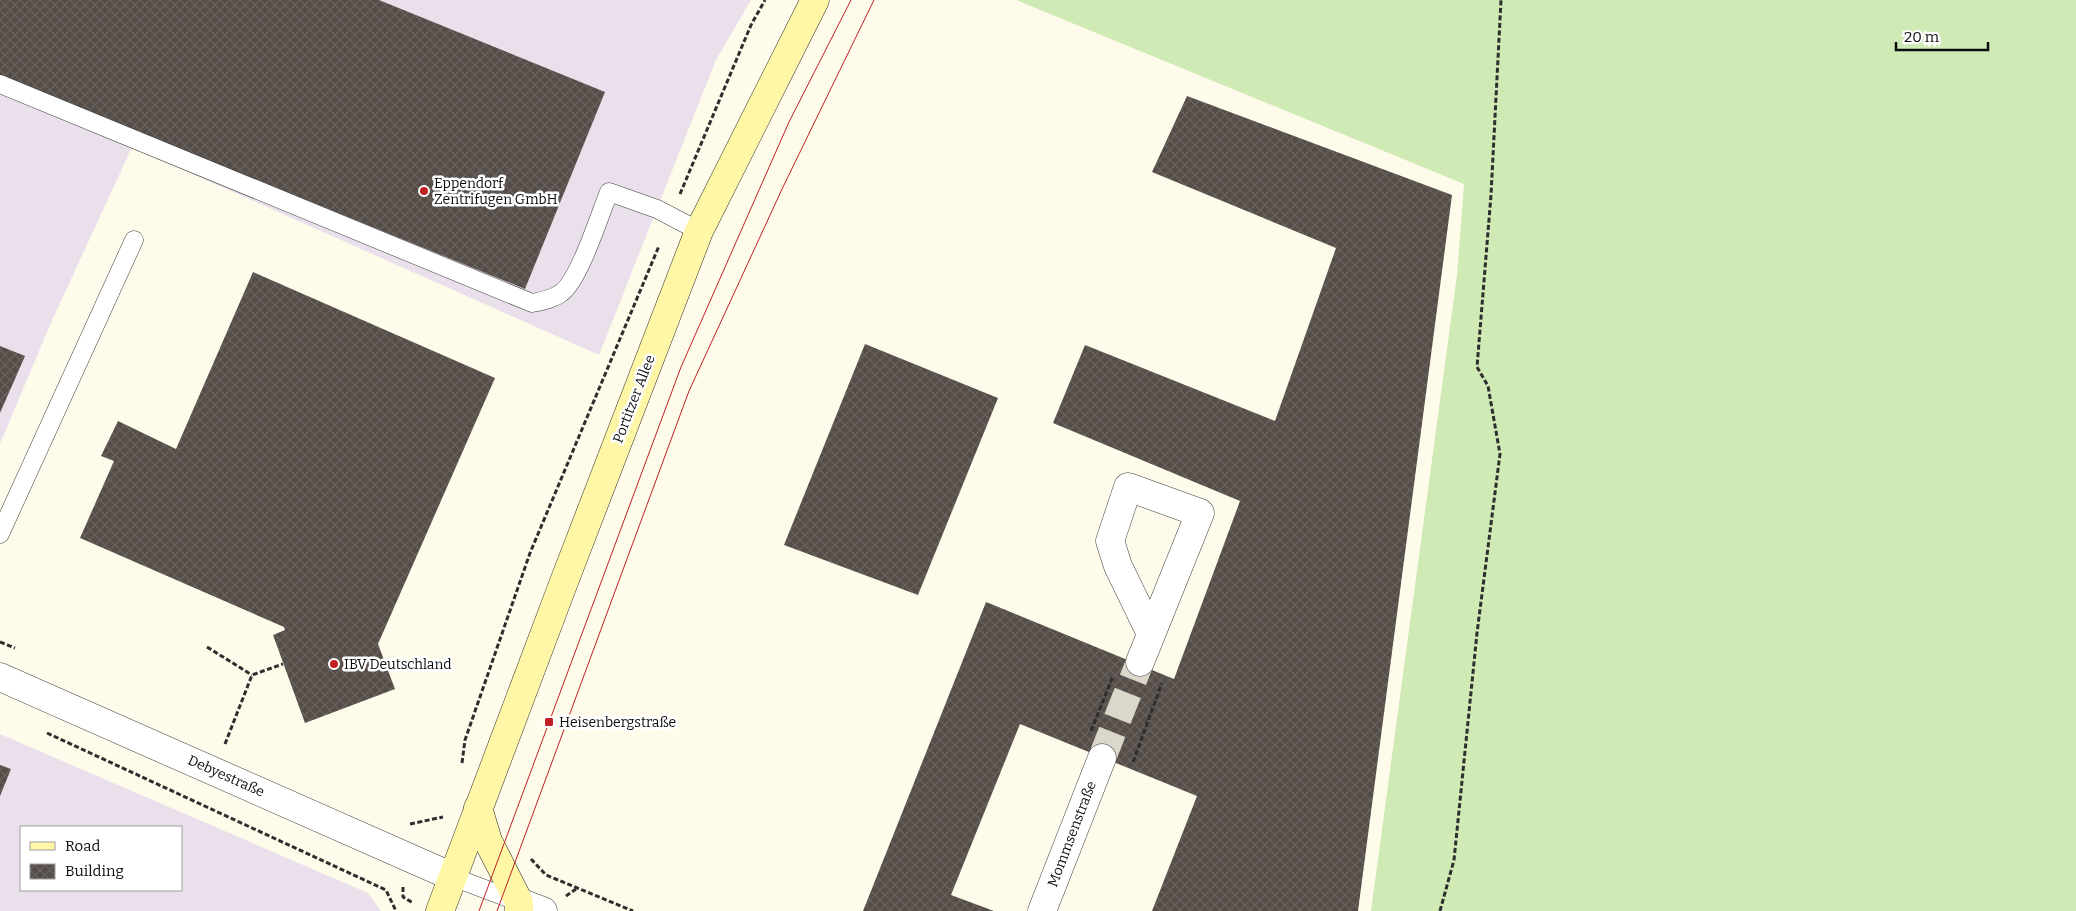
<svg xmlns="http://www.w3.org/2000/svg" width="2076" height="911" font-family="Bitter,serif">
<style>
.industrial{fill:#eae0ec;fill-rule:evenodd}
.grass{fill:#cfeab4}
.building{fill:url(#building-cross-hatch)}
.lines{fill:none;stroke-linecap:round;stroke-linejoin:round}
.minor-tunnel{stroke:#dbd7ca;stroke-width:28;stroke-dasharray:28 14;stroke-linecap:butt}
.service-casing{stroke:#3f3f3f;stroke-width:19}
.minor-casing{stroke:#3f3f3f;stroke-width:29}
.secondary-casing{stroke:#2e2e2e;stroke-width:29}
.path{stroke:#2e2e2e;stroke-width:3;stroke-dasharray:5 2.5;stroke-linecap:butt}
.service{stroke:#fff;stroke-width:18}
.minor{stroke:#fff;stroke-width:28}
.secondary{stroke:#fff7a6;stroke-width:28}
.tram{stroke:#c11f24;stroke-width:1}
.poi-dot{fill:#c11f24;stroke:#fff;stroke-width:2}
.labels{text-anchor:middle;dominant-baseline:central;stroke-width:5;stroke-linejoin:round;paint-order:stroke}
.poi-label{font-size:14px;fill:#0c0c0c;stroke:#fff;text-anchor:start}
.street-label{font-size:14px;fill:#0c0c0c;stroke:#fff}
</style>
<defs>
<pattern id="building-cross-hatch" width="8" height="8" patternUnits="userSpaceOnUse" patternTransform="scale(1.25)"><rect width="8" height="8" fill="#554d48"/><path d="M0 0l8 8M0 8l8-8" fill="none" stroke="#68625e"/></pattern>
</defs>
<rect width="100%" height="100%" fill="#fffbeb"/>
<g class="industrial">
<path d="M0 0H751L716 60 599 355 132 147 50 325 0 444Z"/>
<path d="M0 734 368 893 381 911H0ZM21 827H181V890H21Z"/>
</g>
<path class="grass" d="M1016 0H2076V911H1371L1457 275 1464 184Z"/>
<g class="building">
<path d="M0 0H379L605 92 525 289 0 76Z"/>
<path d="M1187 96 1452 195 1358 911H1152L1197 796 1020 724 951 895 994 911H863L986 602 1174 679 1240 501 1053 423 1085 345 1275 421 1336 248 1152 172Z"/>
<path d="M253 272 495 378 378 644 395 689 305 723 273 635 285 630 284 627 80 538 114 461 101 456 118 421 176 449Z"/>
<path d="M865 344 998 398 918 595 784 545Z"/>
<path d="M0 346 25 356 0 413Z"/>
<path d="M0 765 11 769 0 796Z"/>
</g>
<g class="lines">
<path class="minor-tunnel" d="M1102 758 1140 662"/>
<g class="service-casing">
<g id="service">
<path d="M0 84 532 303C542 301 553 299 561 293 579 281 600 214 609 192L657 209 699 231"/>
<path d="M0 534 134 240"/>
<path d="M453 877 519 902"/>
</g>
</g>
<g class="minor-casing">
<g id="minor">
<path d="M1140 662 1200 513 1128 487 1110 541 1118 566 1151 634"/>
<path d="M0 677 453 877"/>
<path d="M519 902 543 911"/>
<path d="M1042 911 1102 758"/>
</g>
</g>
<g class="secondary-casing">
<g id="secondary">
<path d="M478 808 488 841 519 902V911"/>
<path d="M440 911 562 587 699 231 815 0"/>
</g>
</g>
<g class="path">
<path d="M680 194 751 25 765 0"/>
<path d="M0 642 15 648"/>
<path d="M207 647 252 675"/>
<path d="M1091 731 1113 676"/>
<path d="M47 733 386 890 396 911"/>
<path d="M225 744 252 675 283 664"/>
<path d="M1133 762 1162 683"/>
<path d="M462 763 465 740 530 553 659 246"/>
<path d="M410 824 443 817"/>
<path d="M531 859 546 875 633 911"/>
<path d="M403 887V897L413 903"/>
<path d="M566 896 576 889"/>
<path d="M1440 911 1454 860 1477 633 1500 454 1488 386 1477 367 1491 195 1501 0"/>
</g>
<use href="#service" class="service"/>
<use href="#minor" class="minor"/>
<use href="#secondary" class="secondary"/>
<g class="tram">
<path d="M479 911 681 367 789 122 851 0"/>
<path d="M497 911 689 391 783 187 874 0"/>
</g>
</g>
<g class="poi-dot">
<circle cx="424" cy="191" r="5"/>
<circle cx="334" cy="664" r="5"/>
<rect x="544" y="717" width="10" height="10" rx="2.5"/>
</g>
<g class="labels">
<g class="poi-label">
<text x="434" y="183">Eppendorf<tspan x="434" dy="16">Zentrifugen GmbH</tspan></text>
<text x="344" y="664">IBV Deutschland</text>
<text x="559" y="722">Heisenbergstraße</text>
</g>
<g class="street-label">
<text transform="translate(634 399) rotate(-69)">Portitzer Allee</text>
<text transform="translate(226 776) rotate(24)">Debyestraße</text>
<text transform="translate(1072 834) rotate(-69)">Mommsenstraße</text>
</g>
</g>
<rect x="20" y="826" width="162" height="65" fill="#ffffff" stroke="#9e9e9e"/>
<rect x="30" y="842" width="25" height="8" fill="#fff7a6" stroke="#9e9e9e"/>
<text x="65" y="851" font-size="15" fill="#0c0c0c">Road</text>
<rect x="30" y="864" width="25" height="15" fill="url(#building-cross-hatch)" stroke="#9e9e9e"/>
<text x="65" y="876" font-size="15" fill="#0c0c0c">Building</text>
<path d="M1896 42v8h92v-8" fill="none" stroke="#0c0c0c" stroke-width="2.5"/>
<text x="1904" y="42" font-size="15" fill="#0c0c0c" stroke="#ffffff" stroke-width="4" paint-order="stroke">20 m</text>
</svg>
